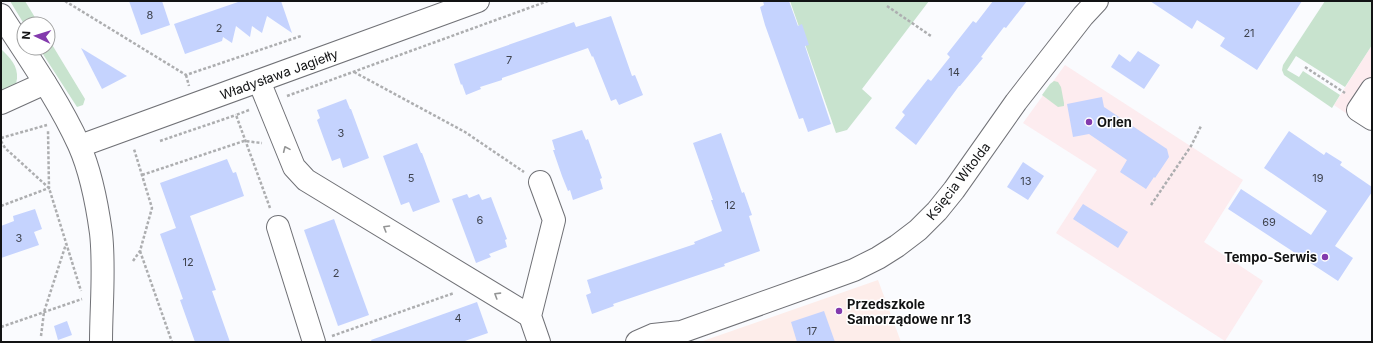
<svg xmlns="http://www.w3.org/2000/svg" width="1373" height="343" font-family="Inter,sans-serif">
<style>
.commercial{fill:#fdecef}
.education{fill:#fdedea}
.green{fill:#c8e3ce}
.building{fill:#c5d3fe}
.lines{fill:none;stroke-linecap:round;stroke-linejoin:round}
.minor-casing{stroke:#707176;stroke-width:24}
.path{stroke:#adaeb0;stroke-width:2.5;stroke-dasharray:3 2;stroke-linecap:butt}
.minor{stroke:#fff;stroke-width:22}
.oneway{stroke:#949595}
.poi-dot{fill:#833aad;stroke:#fff;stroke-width:1.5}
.labels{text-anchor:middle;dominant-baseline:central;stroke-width:3;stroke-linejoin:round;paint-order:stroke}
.number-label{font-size:11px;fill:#3f434e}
.street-label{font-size:13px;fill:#121314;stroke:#fff}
.poi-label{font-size:13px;font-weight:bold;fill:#121314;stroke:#fff;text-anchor:start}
</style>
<rect width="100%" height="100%" fill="#fafbfe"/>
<g class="commercial">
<path d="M1372 45V131L1334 105Z"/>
<path d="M1065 65 1243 180 1204 242 1263 281 1225 341 1056 233 1097 170 1023 123Z"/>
</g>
<path class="education" d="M878 280 901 342H700Z"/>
<g class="green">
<path d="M10 1H25L39 24H24Z"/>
<path d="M790 1H929L862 89 872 98 847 130 836 133Z"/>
<path d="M1325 1H1372V45L1345 87 1296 56 1287 70 1299 77 1303 71 1340 95 1332 108 1284 75 1282 70 1283 65Z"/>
<path d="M48 38 85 99 83 105 77 107 39 48H48Z"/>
<path d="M1 49C10 58 18 65 17 79 16 82 17 83 15 85 12 89 5 92 1 94Z"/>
<path d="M1054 81 1058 82 1061 87 1064 103V106L1058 107 1042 95 1050 84Z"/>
</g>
<g class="building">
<path d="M129 1H162L170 25 141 35Z"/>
<path d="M241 1H281L292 33 267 16 262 33 252 26 250 37 236 26 232 43 223 37 222 41 185 54 174 24Z"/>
<path d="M763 1H789L798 26 802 24 809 45 805 46 831 124 808 132 803 118 799 119 765 25 760 7 764 5Z"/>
<path d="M993 1H1027L1006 28 1004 27 981 57 983 58 960 86H959L916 145 895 128 905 115 902 112 928 79 931 81 950 57 947 54 973 21 976 23Z"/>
<path d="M1150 1H1302L1257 70 1220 46 1225 38 1197 20 1192 29Z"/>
<path d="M611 16 632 76 635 75 643 95 619 105 616 99 611 101 593 56 592 57 588 48 502 78V80L480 87 481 89 466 95 462 84 461 85 454 64 574 22 576 27Z"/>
<path d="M81 48 127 76 102 89Z"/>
<path d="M1138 51 1160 65 1144 89 1111 67 1119 54 1130 62Z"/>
<path d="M1102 97 1104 107 1167 149 1169 157 1155 178 1154 177 1146 189 1120 172 1127 160 1089 134 1073 137 1067 104Z"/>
<path d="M346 99 350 109H351L369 158 343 168 340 158 332 161 317 120 320 118 317 110Z"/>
<path d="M582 130 586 140 588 139 602 178 600 179 603 189 573 200 570 190 568 191 562 176 553 150H555L552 140Z"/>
<path d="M1289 131 1324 155 1326 152 1342 162 1340 165 1372 187V192L1335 246 1353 258 1338 281 1228 209 1241 189 1311 235 1327 211 1264 168Z"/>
<path d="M721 133 742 193 744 192 752 215 749 216 760 251 724 264 725 266 613 304 614 306 592 314 586 295 591 293 587 280 695 244 694 242 722 231 711 200H713L693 143Z"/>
<path d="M417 143 421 153H422L440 202 413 212 409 202 401 205 383 156Z"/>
<path d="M227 159 233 173 236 172 244 196 190 216 216 290 212 291 230 342H195L180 300 183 299 160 234 176 228 160 183Z"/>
<path d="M1023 162 1044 176 1028 200 1007 187Z"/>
<path d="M467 194 469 198 479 194 482 200 491 197 507 239 505 240 507 247 489 254 491 257 476 263 452 199Z"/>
<path d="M1083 204 1128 232 1118 248 1073 219Z"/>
<path d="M35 209 42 229 34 232 39 245 1 258V226L14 221 13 216Z"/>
<path d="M334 219 369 315 338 326 304 230Z"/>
<path d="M477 302 488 333 462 342H372L371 340Z"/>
<path d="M824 311 835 342H797L791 322Z"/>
<path d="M67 321 72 335 58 340 54 326Z"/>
</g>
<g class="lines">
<g class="minor-casing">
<g id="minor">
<path d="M1 15C28 57 58 99 79 145 91 172 97 204 101 233 105 269 101 306 101 342"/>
<path d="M259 81 294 167 306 180 530 316"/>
<path d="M1372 89 1358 110 1372 119"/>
<path d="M1 103 45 83"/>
<path d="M80 146 478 1"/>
<path d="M278 227 314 342"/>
<path d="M539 342 530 316 554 220 540 182"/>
<path d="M637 342 653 335 681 332 810 286 854 270 878 258 897 246 918 230 937 211 954 190 1016 102 1083 16 1097 1"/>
</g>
</g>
<g class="path">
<path d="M65 1 186 75 301 36"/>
<path d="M887 6 931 36"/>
<path d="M1305 67 1345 93"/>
<path d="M354 72 465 132 524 172"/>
<path d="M186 75 189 86"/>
<path d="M287 96 548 1"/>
<path d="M249 110 236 115 270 208"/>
<path d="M1 138 47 125"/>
<path d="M1 141 5 148 49 188 81 291"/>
<path d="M160 141 236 115"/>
<path d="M142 175 244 141 262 143"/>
<path d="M1151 205 1191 146 1201 126"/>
<path d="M1 206 49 188 48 130"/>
<path d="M140 251 172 342"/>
<path d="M133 261 140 251 152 208 134 149"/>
<path d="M1 327 82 299"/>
<path d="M41 336 44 312 66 244"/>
<path d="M332 336 454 293"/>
</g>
<use href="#minor" class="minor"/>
</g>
<defs><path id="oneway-chevron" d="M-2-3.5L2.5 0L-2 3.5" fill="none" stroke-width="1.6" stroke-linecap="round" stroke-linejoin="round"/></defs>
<g class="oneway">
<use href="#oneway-chevron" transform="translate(286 149) rotate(-114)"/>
<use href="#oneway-chevron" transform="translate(386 228) rotate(-149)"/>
<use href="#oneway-chevron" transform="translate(497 295) rotate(-148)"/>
</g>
<g class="poi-dot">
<circle cx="1089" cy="122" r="4"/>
<circle cx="1325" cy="257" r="4"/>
<circle cx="839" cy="311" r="4"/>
</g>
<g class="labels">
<g class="number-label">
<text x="150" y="15">8</text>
<text x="219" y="28">2</text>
<text x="1249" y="33">21</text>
<text x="509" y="60">7</text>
<text x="954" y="72">14</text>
<text x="341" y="133">3</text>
<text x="411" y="178">5</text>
<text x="1318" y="178">19</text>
<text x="1026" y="181">13</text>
<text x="730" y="205">12</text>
<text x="480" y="220">6</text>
<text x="1269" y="222">69</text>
<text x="19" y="238">3</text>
<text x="188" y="262">12</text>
<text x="336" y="273">2</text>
<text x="458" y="318">4</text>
<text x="812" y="331">17</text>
</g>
<g class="street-label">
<text transform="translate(279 74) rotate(-20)">Władysława Jagiełły</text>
<text transform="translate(958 181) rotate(-52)">Księcia Witolda</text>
</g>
<g class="poi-label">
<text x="1097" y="122">Orlen</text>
<text x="1317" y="257" text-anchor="end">Tempo-Serwis</text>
<text x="847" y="304">Przedszkole<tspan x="847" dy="15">Samorządowe nr 13</tspan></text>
</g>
</g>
<rect width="1373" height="343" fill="none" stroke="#121314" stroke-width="4"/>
<g transform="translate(36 36) rotate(274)"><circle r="19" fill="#ffffff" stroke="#a0a1a1"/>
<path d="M0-3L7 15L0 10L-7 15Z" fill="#833aad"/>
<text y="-6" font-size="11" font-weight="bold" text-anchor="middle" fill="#121314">N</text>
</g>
</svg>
